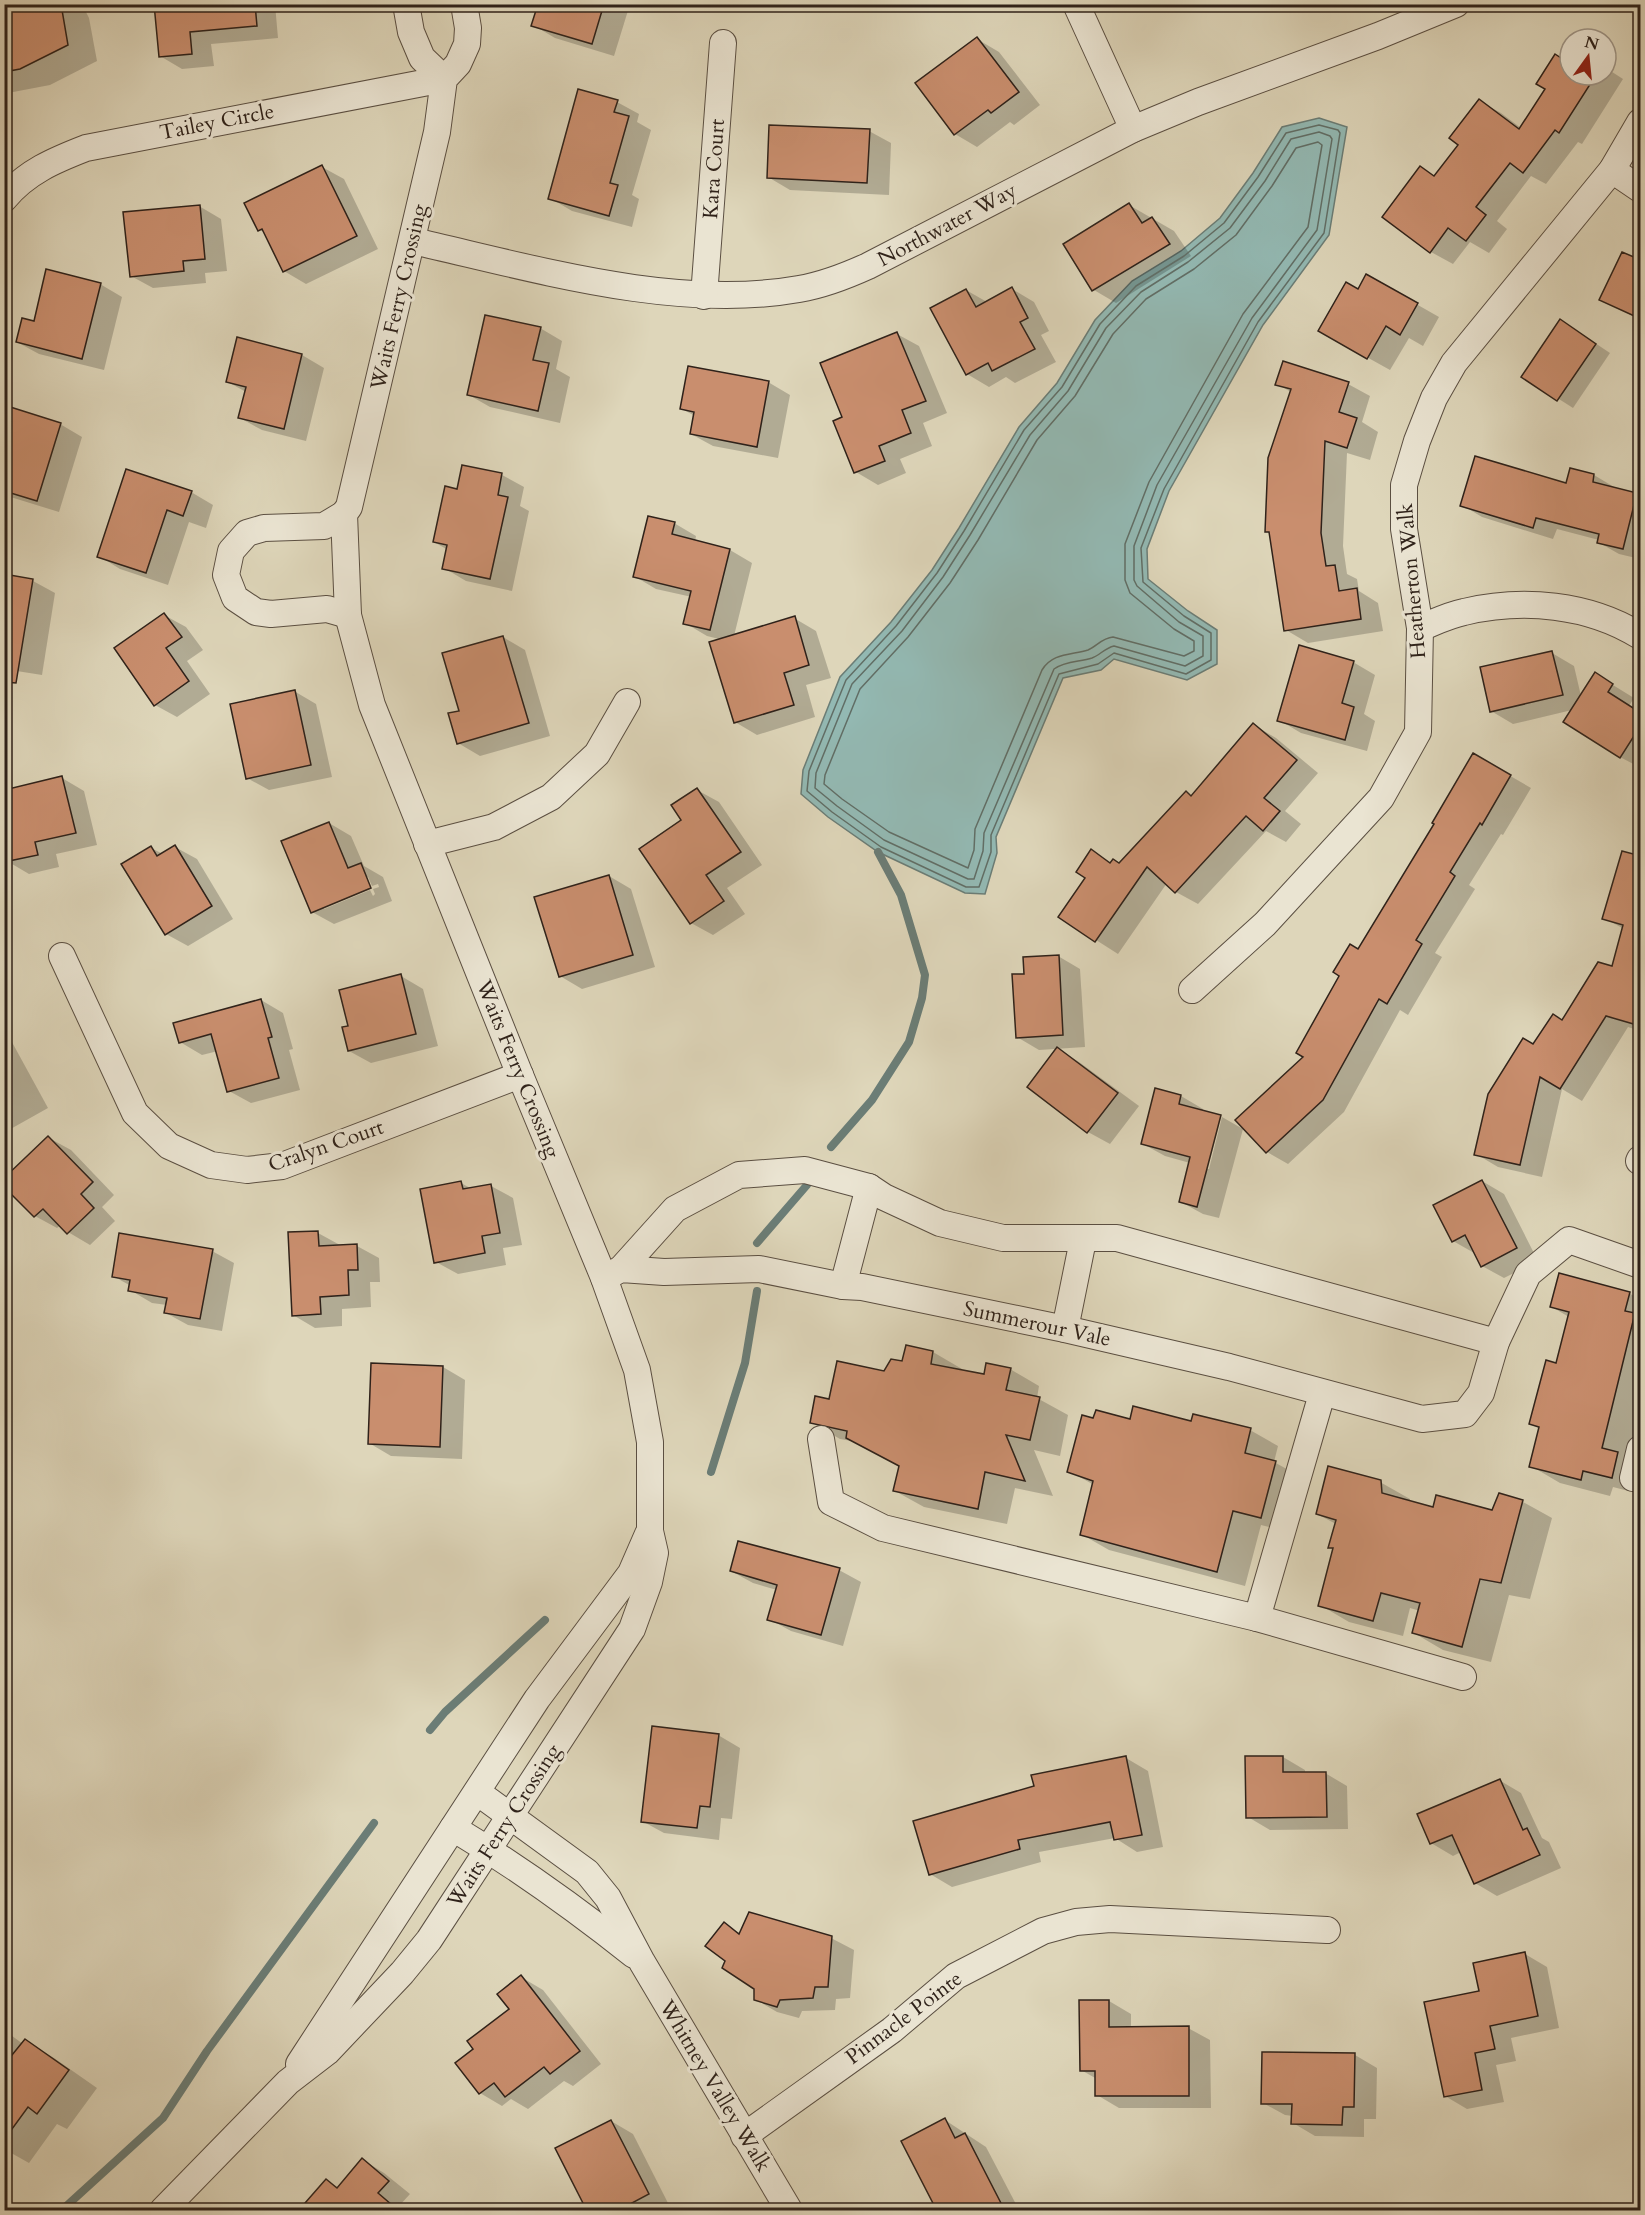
<svg xmlns="http://www.w3.org/2000/svg" width="1645" height="2215" font-family="Cardo,serif">
<style>
.water{fill:#93b9b3;stroke:#6b7d76;stroke-width:1.5}
.shadow{fill:#0003;fill-rule:evenodd}
.lines{fill:none;stroke-linecap:round;stroke-linejoin:round}
.shore{stroke:#616e66;stroke-width:1.5}
.stream{stroke:#6b7d76;stroke-width:8}
.building{fill:#c98e6e;stroke:#2f221a;stroke-width:1.5}
.street-casing{stroke:#5b4f42;stroke-width:28}
.street{stroke:#eae4d2;stroke-width:26}
.labels{text-anchor:middle;dominant-baseline:central;stroke-width:6;stroke-linejoin:round;paint-order:stroke}
.street-label{font-size:21px;fill:#2f221a;stroke:#eae4d2}
</style>
<rect width="100%" height="100%" fill="#ded6ba"/>
<filter id="stains"><feTurbulence type="fractalNoise" baseFrequency=".00333" numOctaves="4"/><feColorMatrix values="0 0 0 0 .2 0 0 0 0 .09 0 0 0 0 .02 0 0 0 .5 -.17"/></filter>
<radialGradient id="worn" r=".72"><stop offset=".6" stop-color="#630" stop-opacity="0"/><stop offset="1" stop-color="#630" stop-opacity=".3"/></radialGradient>
<path class="water" d="M1319 118 1347 127 1329 235 1263 325 1169 491 1147 549 1148 579 1188 611 1217 630V664L1187 680 1114 659 1101 670 1063 678 996 837 997 853 985 894 965 893 878 852 828 817 801 794 803 770 840 677 891 622 932 570 959 528 1019 427 1057 383 1095 320 1132 281 1181 251 1220 218 1253 173 1282 127Z"/>
<g class="shadow">
<path d="M4 4H82L89 18 97 61 50 85 8 93 4 91Z"/>
<path d="M156 4H275L278 38 211 44 214 66 182 69 160 56Z"/>
<path d="M540 4H630L614 56 555 38 533 25Z"/>
<path d="M977 39 999 52 1040 105 1014 125 1010 122 977 147 955 134Z"/>
<path d="M1570 56V75H1606V68L1623 79 1582 144 1578 142 1546 184 1531 176 1497 221 1507 229 1489 253 1470 242 1453 264 1431 252 1384 217 1420 168 1435 177 1460 145 1479 101 1501 113 1521 128Z"/>
<path d="M617 102 639 114 637 122 651 130 632 195 639 199 632 227 572 211 550 198Z"/>
<path d="M869 131 891 143 889 195 790 190 768 177Z"/>
<path d="M322 167 344 179 378 249 306 284 284 271 266 233 260 230Z"/>
<path d="M1129 205 1174 231 1191 256 1116 303 1094 290 1065 244Z"/>
<path d="M199 206 221 219 227 271 205 273 206 283 153 288 131 276Z"/>
<path d="M1640 262V320L1601 299Z"/>
<path d="M1367 276 1439 317 1423 346 1409 338 1390 370 1320 331 1359 291Z"/>
<path d="M100 284 122 297 104 370 39 354 17 342 35 323Z"/>
<path d="M1012 289 1034 302 1049 331 1041 335 1056 362 1015 383 1006 377 989 387 967 374 966 290 987 302Z"/>
<path d="M540 328 562 341 556 369 570 377 560 423 490 407 469 395Z"/>
<path d="M1574 329 1610 353 1573 408 1523 376Z"/>
<path d="M897 334 919 346 947 413 923 423 932 446 900 459 906 473 878 485 856 472 844 418Z"/>
<path d="M238 339 302 355 324 368 306 441 262 430 240 418 246 392 228 382Z"/>
<path d="M768 382 790 395 778 458 713 446 691 434 695 416 682 409Z"/>
<path d="M1277 384H1348L1370 396 1362 422 1378 432 1370 460 1347 453 1343 546 1347 574 1357 579 1359 591 1378 603 1383 631 1308 643 1286 630 1271 534 1266 531 1291 392Z"/>
<path d="M4 417 60 424 82 437 59 512 4 495Z"/>
<path d="M502 475 524 487 520 506 529 511 512 591 466 581 444 568 448 550 434 542 458 491Z"/>
<path d="M1594 475 1614 487V489L1640 497V559L1619 554 1598 542 1599 540 1557 529 1553 539 1482 517 1462 505 1567 485Z"/>
<path d="M191 492 213 505 206 528 189 522 168 585 120 569 99 556Z"/>
<path d="M674 523 696 536 695 542 730 550 752 563 734 636 794 618 816 631 831 678 806 685 815 717 757 735 735 722 723 640 707 636 685 623 692 597 656 589 634 576Z"/>
<path d="M4 576 33 581 55 593 42 675 4 669Z"/>
<path d="M164 615 186 627 203 650 187 661 210 694 177 717 155 705Z"/>
<path d="M503 637 525 650 550 736 480 756 458 743 460 712Z"/>
<path d="M1552 653 1574 666 1581 696 1595 674 1634 698 1629 706 1640 714V777L1639 767 1620 757 1572 710 1513 724 1491 711Z"/>
<path d="M1353 662 1375 675 1364 714 1375 721 1367 751 1301 733 1279 720Z"/>
<path d="M294 691 316 704 332 777 269 790 247 778Z"/>
<path d="M1254 725 1276 738 1318 773 1285 811 1301 824 1286 842 1266 831 1198 904 1176 892 1167 883 1118 954 1060 917 1088 877 1092 851 1112 863 1120 864 1186 793 1193 797Z"/>
<path d="M1474 755 1531 788 1503 835 1501 834 1469 885 1475 889 1435 953 1442 957 1408 1015 1400 1010 1344 1112 1288 1164 1267 1152 1306 1057 1359 950 1436 824Z"/>
<path d="M62 778 84 791 97 845 56 854 59 867 29 874 7 861Z"/>
<path d="M697 790 719 802 762 865 727 888 745 914 713 935 691 923 683 820Z"/>
<path d="M329 823 351 836 364 866 383 877 392 901 334 924 312 912ZM365 877H368L372 886 378 884 379 887 373 889 375 894 373 896 370 890 324 909V906Z"/>
<path d="M175 847 197 859 233 919 188 946 166 934 151 848 163 854Z"/>
<path d="M1640 858V1031L1628 1027 1582 1101 1562 1089 1542 1177 1498 1167 1476 1154 1534 1046 1563 1021 1613 968 1624 929 1604 918Z"/>
<path d="M609 876 631 889 655 967 582 989 560 976Z"/>
<path d="M1058 956 1080 969 1085 1047 1039 1050 1017 1037 1025 975Z"/>
<path d="M401 976 423 989 438 1046 371 1063 349 1051 350 1027Z"/>
<path d="M261 1000 283 1013 293 1049 289 1050 300 1090 251 1103 229 1091 218 1051 202 1055 180 1042Z"/>
<path d="M4 1031 7 1033 48 1108 7 1131 4 1130Z"/>
<path d="M1058 1049 1079 1062 1139 1106 1110 1144 1088 1132 1029 1087Z"/>
<path d="M1181 1096 1203 1109 1206 1169H1209L1222 1117 1243 1129 1219 1218 1203 1214 1181 1202 1190 1163 1165 1156 1143 1144Z"/>
<path d="M49 1138 71 1150 114 1195 102 1207 115 1221 90 1245 68 1232 61 1225 57 1228 35 1216Z"/>
<path d="M1482 1181 1504 1194 1538 1261 1504 1278 1482 1266 1476 1254 1453 1241Z"/>
<path d="M461 1183 472 1189 491 1186 513 1198 522 1245 503 1248 506 1265 458 1274 436 1262Z"/>
<path d="M318 1233 340 1245 357 1246 379 1258 380 1282H370L371 1307 342 1309V1326L315 1328 293 1315Z"/>
<path d="M212 1251 234 1263 222 1331 188 1325 166 1313 167 1305 152 1303 130 1290 131 1286 113 1276Z"/>
<path d="M1629 1293 1640 1300V1425L1632 1461 1640 1467V1494L1613 1487 1610 1496 1560 1483 1531 1466 1540 1429 1531 1424 1557 1364 1569 1317 1552 1307Z"/>
<path d="M907 1347 933 1352 962 1369 961 1372 985 1376 1010 1369 1039 1386 1037 1398 1068 1415 1060 1456 1034 1450 1053 1496 1015 1488 1007 1524 924 1507 895 1491 900 1466 857 1442 840 1439 811 1422 830 1401 903 1363Z"/>
<path d="M443 1367 465 1380 462 1459 391 1456 369 1443Z"/>
<path d="M1094 1420 1192 1423 1250 1430 1278 1446 1274 1462 1303 1478 1289 1532 1261 1525 1245 1586 1109 1550 1081 1534 1094 1485 1069 1471Z"/>
<path d="M1380 1482 1410 1499V1502L1434 1509 1493 1511 1500 1494 1523 1502 1552 1518 1530 1599 1509 1595 1491 1662 1443 1650 1414 1633 1420 1611 1410 1608 1403 1636 1349 1622 1320 1605 1334 1550 1330 1548 1336 1524 1317 1514Z"/>
<path d="M839 1570 861 1582 843 1646 791 1631 769 1619 777 1590 753 1583 731 1571Z"/>
<path d="M718 1735 740 1748 732 1819 721 1818 719 1840 664 1833 642 1821Z"/>
<path d="M1283 1757 1305 1770V1773H1325L1347 1786 1348 1829 1270 1830 1248 1817Z"/>
<path d="M1126 1758 1148 1771 1163 1847 1137 1852 1115 1838 1039 1852 1041 1862 952 1887 930 1874 1036 1787Z"/>
<path d="M1499 1780 1521 1793 1542 1838 1549 1842 1561 1868 1497 1896 1475 1883 1461 1852 1453 1856 1431 1843Z"/>
<path d="M724 1924 741 1934 831 1938 854 1950 850 1998 836 1999 835 2010 802 2011 799 2018 777 2012 755 1999 756 1989 727 1961Z"/>
<path d="M1525 1954 1547 1967 1559 2028 1511 2038 1516 2061 1496 2065 1504 2102 1467 2109 1445 2096 1480 1993Z"/>
<path d="M521 1977 543 1990 601 2064 573 2086 564 2081 528 2109 511 2099 502 2106 480 2093 457 2063 475 2050 511 2009Z"/>
<path d="M1109 2001 1131 2014V2028H1188L1210 2040 1211 2108H1119L1097 2095V2079L1081 2070Z"/>
<path d="M4 2030 23 2044 25 2041 54 2058 97 2088 67 2129 57 2124 29 2163 4 2149Z"/>
<path d="M1355 2055 1377 2068 1376 2119H1364V2137L1315 2136 1293 2123V2116L1285 2115 1263 2103Z"/>
<path d="M945 2120 986 2147 1019 2210H939Z"/>
<path d="M611 2121 633 2134 670 2207 663 2210H588Z"/>
<path d="M363 2160 384 2173 410 2194 399 2206 404 2210H308L327 2181 339 2188Z"/>
</g>
<g class="lines">
<g class="shore">
<path d="M1319 125 1338 130 1340 133 1324 233 1258 322 1164 489 1141 548 1143 582 1184 616 1211 633V660L1186 674 1114 653 1098 664 1059 674 991 835V852L979 887H966L881 847 832 812 807 791 809 771 846 680 896 626 937 573 964 531 1024 430 1062 387 1100 324 1136 286 1184 256 1224 223 1258 177 1286 133Z"/>
<path d="M1319 132 1330 136 1332 139 1317 230 1252 318 1157 485 1134 546V580L1137 586 1179 622 1203 636V656L1185 666 1114 646C1105 648 1100 655 1092 658 1080 662 1065 661 1054 669L984 833 983 851 974 879H968L884 840 837 806 815 788 816 773 852 684 902 631 943 577 970 535 1030 435 1068 391 1106 328 1141 292 1188 262 1230 228 1265 181 1291 139Z"/>
<path d="M1318 142 1322 145 1308 227 1243 314 1149 482 1125 544V580L1130 593 1174 629 1194 641V651L1184 656 1113 637C1102 638 1097 646 1088 650 1071 655 1052 653 1042 670L975 829 974 850 968 868 889 832 842 799 824 784 825 775 860 689 908 637 950 583 978 540 1037 440 1075 396 1113 334 1146 299 1194 269 1236 235 1272 186 1296 148Z"/>
</g>
<g class="stream">
<path d="M831 1147 872 1100 909 1042 922 998 925 975 901 895 878 852"/>
<path d="M757 1243 807 1185"/>
<path d="M711 1472 745 1363 757 1291"/>
<path d="M430 1730 445 1712 545 1620"/>
<path d="M62 2210 163 2118 207 2051 374 1823"/>
</g>
</g>
<g class="building">
<path d="M4 4H61L68 45 20 69 4 72Z"/>
<path d="M154 4H255L257 26 190 32 192 54 159 57Z"/>
<path d="M538 4H604L592 44 531 26Z"/>
<path d="M977 37 1019 92 991 113 988 110 954 135 915 83Z"/>
<path d="M1555 54 1570 64V75H1596L1559 133 1555 130 1523 173 1510 163 1476 207 1486 215 1466 241 1448 228 1430 253 1382 217 1420 166 1434 176 1458 145 1449 138 1479 99 1519 129 1545 89 1536 84Z"/>
<path d="M578 89 618 100 614 112 629 116 610 183 618 185 609 216 548 199Z"/>
<path d="M769 125 870 129 867 183 767 178Z"/>
<path d="M322 165 357 236 283 272 262 229 258 231 244 203Z"/>
<path d="M1129 203 1142 223 1152 217 1170 244 1092 291 1063 244Z"/>
<path d="M200 205 205 259 183 261 184 271 130 277 123 212Z"/>
<path d="M1622 252 1641 260V319L1599 300Z"/>
<path d="M46 269 101 283 82 359 16 342 22 318 34 321Z"/>
<path d="M1366 274 1418 303 1400 335 1386 326 1367 359 1318 331 1346 282 1358 289Z"/>
<path d="M1012 287 1028 318 1020 322 1035 349 992 371 988 363 966 375 930 308 966 289 976 307Z"/>
<path d="M485 315 541 327 533 360 549 363 538 411 467 395Z"/>
<path d="M1560 319 1596 344 1557 401 1521 377Z"/>
<path d="M897 332 926 401 902 410 911 433 879 446 885 461 854 473 833 421 842 417 820 363Z"/>
<path d="M237 337 302 354 284 429 238 418 246 387 226 382Z"/>
<path d="M1283 361 1349 382 1339 412 1357 418 1347 448 1325 441 1321 533 1326 566 1335 565 1339 591 1357 588 1361 619 1284 631 1269 532H1265L1268 458 1291 389 1275 385Z"/>
<path d="M688 366 769 381 757 447 690 434 694 412 680 409Z"/>
<path d="M4 405 61 423 37 501 4 491Z"/>
<path d="M1475 456 1566 483 1570 468 1594 474 1593 482 1637 493 1623 549 1597 543 1599 534 1536 518 1533 528 1460 506Z"/>
<path d="M462 465 502 473 498 495 508 497 490 579 442 569 447 545 433 542 445 486 457 489Z"/>
<path d="M126 469 192 491 183 516 167 510 146 573 97 557Z"/>
<path d="M648 516 675 522 672 534 730 549 710 630 683 624 691 591 633 577Z"/>
<path d="M4 574 33 579 16 683 4 682Z"/>
<path d="M164 613 182 637 166 648 189 681 154 706 114 648Z"/>
<path d="M795 616 809 665 784 673 794 705 734 723 709 642Z"/>
<path d="M503 636 529 723 457 744 448 713 459 711 442 653Z"/>
<path d="M1299 645 1354 661 1342 703 1354 707 1345 740 1277 721Z"/>
<path d="M1552 651 1563 695 1490 712 1480 667Z"/>
<path d="M1595 672 1613 684 1608 692 1641 713V725L1620 758 1563 722Z"/>
<path d="M295 690 311 765 246 779 230 704Z"/>
<path d="M1253 723 1297 760 1264 798 1280 811 1263 831 1246 816 1175 893 1147 867 1095 942 1058 917 1085 878 1076 872 1091 849 1110 863 1113 859 1119 863 1186 791 1191 796Z"/>
<path d="M1473 753 1511 775 1482 825 1480 823 1450 872 1455 876 1416 940 1422 944 1387 1004 1379 999 1323 1100 1266 1153 1235 1120 1303 1057 1296 1053 1339 976 1333 972 1350 944 1358 949 1434 824 1432 823Z"/>
<path d="M62 776 76 833 35 842 38 855 4 862V790Z"/>
<path d="M697 788 741 852 706 875 724 901 690 924 639 849 681 820 671 805Z"/>
<path d="M329 822 348 868 361 863 371 888 311 913 281 841Z"/>
<path d="M175 845 212 906 165 935 121 864 151 846 157 856Z"/>
<path d="M1622 851 1641 856V1010L1637 1025 1606 1016 1560 1089 1540 1077 1520 1165 1474 1155 1488 1094 1523 1038 1533 1044 1553 1014 1562 1020 1598 962 1612 966 1623 925 1602 919Z"/>
<path d="M609 875 633 955 559 977 534 897Z"/>
<path d="M1059 955 1063 1035 1016 1038 1012 974H1024L1023 957Z"/>
<path d="M401 974 416 1034 348 1051 342 1027 348 1026 339 990Z"/>
<path d="M261 999 272 1037 268 1038 279 1078 227 1092 211 1034 179 1043 173 1023Z"/>
<path d="M1057 1047 1118 1093 1087 1133 1027 1087Z"/>
<path d="M1155 1088 1181 1095 1179 1104 1221 1115 1197 1207 1179 1202 1190 1157 1141 1144Z"/>
<path d="M48 1136 93 1182 81 1194 94 1208 67 1234 43 1209 34 1217 4 1187V1178Z"/>
<path d="M1482 1180 1517 1248 1481 1267 1465 1235 1452 1242 1433 1205Z"/>
<path d="M461 1181 463 1189 491 1184 500 1233 482 1236 485 1253 434 1263 420 1189Z"/>
<path d="M318 1231 319 1246 357 1244 358 1270H348L349 1295 320 1297 321 1314 292 1316 288 1232Z"/>
<path d="M119 1233 213 1249 200 1319 164 1313 167 1298 128 1291 130 1280 112 1277Z"/>
<path d="M1559 1273 1630 1292 1625 1311 1635 1313 1602 1448 1618 1452 1612 1478 1583 1471 1581 1480 1529 1467 1539 1427 1529 1424 1546 1360 1556 1363 1569 1312 1550 1307Z"/>
<path d="M906 1345 933 1351 931 1364 984 1374 986 1363 1011 1368 1006 1390 1040 1397 1030 1440 1006 1435 1025 1481 985 1472 978 1509 893 1491 899 1466 846 1438 847 1431 810 1423 815 1396 829 1399 837 1361 884 1371 891 1359 902 1361Z"/>
<path d="M371 1363 443 1366 440 1447 368 1444Z"/>
<path d="M1133 1406 1191 1421 1193 1414 1251 1428 1245 1453 1276 1461 1261 1518 1233 1511 1217 1572 1080 1535 1093 1481 1067 1472 1082 1415 1093 1418 1096 1410 1130 1419Z"/>
<path d="M1328 1466 1381 1480 1382 1493 1433 1507 1436 1495 1492 1510 1499 1493 1523 1500 1501 1583 1480 1579 1462 1647 1412 1633 1420 1603 1381 1593 1373 1621 1318 1606 1333 1548H1328L1336 1520 1316 1514Z"/>
<path d="M738 1541 840 1568 821 1635 767 1620 777 1585 730 1571Z"/>
<path d="M652 1726 719 1734 710 1807 700 1806 697 1828 641 1822Z"/>
<path d="M1126 1756 1142 1835 1114 1840 1110 1822 1018 1840 1020 1849 929 1875 913 1821 1034 1786 1031 1775Z"/>
<path d="M1245 1756H1283V1772H1326L1327 1817 1246 1818Z"/>
<path d="M1500 1779 1523 1830 1527 1828 1540 1855 1474 1884 1452 1835 1430 1844 1417 1814Z"/>
<path d="M749 1912 832 1936 828 1987H815L813 1998 780 2000 777 2007 754 2000V1989L722 1968 725 1961 705 1946 724 1922 739 1934Z"/>
<path d="M1525 1952 1538 2016 1490 2026 1495 2049 1475 2053 1482 2090 1444 2097 1424 2002 1479 1991 1473 1963Z"/>
<path d="M521 1975 580 2051 550 2074 544 2067 505 2097 494 2083 479 2094 455 2063 473 2049 467 2041 509 2009 497 1994Z"/>
<path d="M1079 2000H1109V2027L1189 2026V2096H1095V2071H1080Z"/>
<path d="M25 2039 69 2070 37 2114 28 2107 4 2140V2050L12 2055Z"/>
<path d="M1262 2052 1355 2053 1354 2107H1343L1342 2125 1291 2124 1292 2104H1261Z"/>
<path d="M945 2118 955 2138 965 2133 1005 2211H937L901 2141Z"/>
<path d="M611 2120 649 2194 617 2211H587L555 2148Z"/>
<path d="M362 2158 389 2181 378 2193 399 2211H298L326 2179 337 2188Z"/>
</g>
<g class="lines">
<g class="street-casing">
<g id="street">
<path d="M406 4 411 32 422 58 444 79"/>
<path d="M1076 4 1133 129"/>
<path d="M1612 170 1640 189"/>
<path d="M4 199C26 172 55 160 86 148L444 79"/>
<path d="M413 241C533 268 676 311 799 289 823 285 846 276 868 266L1133 129 1198 102 1378 36 1456 4"/>
<path d="M704 296 723 43"/>
<path d="M344 514 324 526 264 528 247 533 231 551 226 575 235 598 256 612 271 614 327 609 348 615"/>
<path d="M1420 628C1435 622 1449 615 1464 612 1523 598 1589 604 1640 636"/>
<path d="M427 844 494 827 551 797 597 754 627 702"/>
<path d="M62 956 135 1113 169 1146 211 1165 247 1170 282 1166 520 1075"/>
<path d="M1192 990 1265 924 1381 798 1418 732 1420 628 1404 529V485L1417 441 1434 398 1454 363 1612 170 1640 122"/>
<path d="M1639 1161 1640 1159"/>
<path d="M621 1269 675 1209 739 1175 805 1170 869 1187 884 1197 940 1223 1003 1238H1117L1496 1342"/>
<path d="M604 1278 621 1269 664 1272 759 1269 843 1286 862 1287 1065 1329 1229 1367 1422 1419 1465 1414 1481 1393 1496 1342 1528 1274 1569 1240 1640 1265"/>
<path d="M843 1286 869 1187"/>
<path d="M1065 1329 1083 1240"/>
<path d="M1322 1394 1257 1618 1463 1677"/>
<path d="M821 1439 831 1502 883 1528 1257 1618"/>
<path d="M1633 1478 1640 1449"/>
<path d="M477 1792 587 1872 608 1898 642 1962 789 2210"/>
<path d="M453 1828C516 1866 576 1909 634 1955"/>
<path d="M299 2064 537 1699 631 1573 648 1534"/>
<path d="M744 2136 892 2030 956 1976 1043 1931 1076 1922 1110 1919 1327 1930"/>
<path d="M163 2210 288 2082 327 2052 402 1973 429 1940 632 1629 649 1582 655 1553 650 1531V1442L637 1370 604 1278 520 1075 372 705 348 615 344 514 349 507 437 132 444 79 458 64 467 44 468 28 464 4"/>
</g>
</g>
<use href="#street" class="street"/>
</g>
<g class="labels">
<g class="street-label">
<text transform="translate(217 122) rotate(-11)">Tailey Circle</text>
<text transform="translate(714 169) rotate(-86)">Kara Court</text>
<text transform="translate(947 225) rotate(-28)">Northwater Way</text>
<text transform="translate(399 297) rotate(-77)">Waits Ferry Crossing</text>
<text transform="translate(1412 581) rotate(-95)">Heatherton Walk</text>
<text transform="translate(518 1069) rotate(68)">Waits Ferry Crossing</text>
<text transform="translate(326 1146) rotate(-19)">Cralyn Court</text>
<text transform="translate(1037 1324) rotate(12)">Summerour Vale</text>
<text transform="translate(504 1826) rotate(-57)">Waits Ferry Crossing</text>
<text transform="translate(904 2018) rotate(-37)">Pinnacle Pointe</text>
<text transform="translate(715 2086) rotate(59)">Whitney Valley Walk</text>
</g>
</g>
<rect width="1645" height="2215" fill="none" stroke="#ded6ba" stroke-width="24"/>
<rect x="6" y="6" width="1633" height="2203" fill="none" stroke="#2f221a" stroke-width="3"/>
<rect x="12" y="12" width="1621" height="2191" fill="none" stroke="#2f221a" stroke-width="1.5"/>
<g transform="translate(1588 57) rotate(15)"><circle r="28" fill="#eae4d2" stroke="#9f9688" stroke-width="1.5"/>
<path d="M0-4.5L10 22L0 15L-10 22Z" fill="#8f2418"/>
<text y="-9" font-size="16" font-weight="bold" text-anchor="middle" fill="#2f221a">N</text>
</g>
<rect width="100%" height="100%" filter="url(#stains)"/>
<rect width="100%" height="100%" fill="url(#worn)"/>
</svg>
